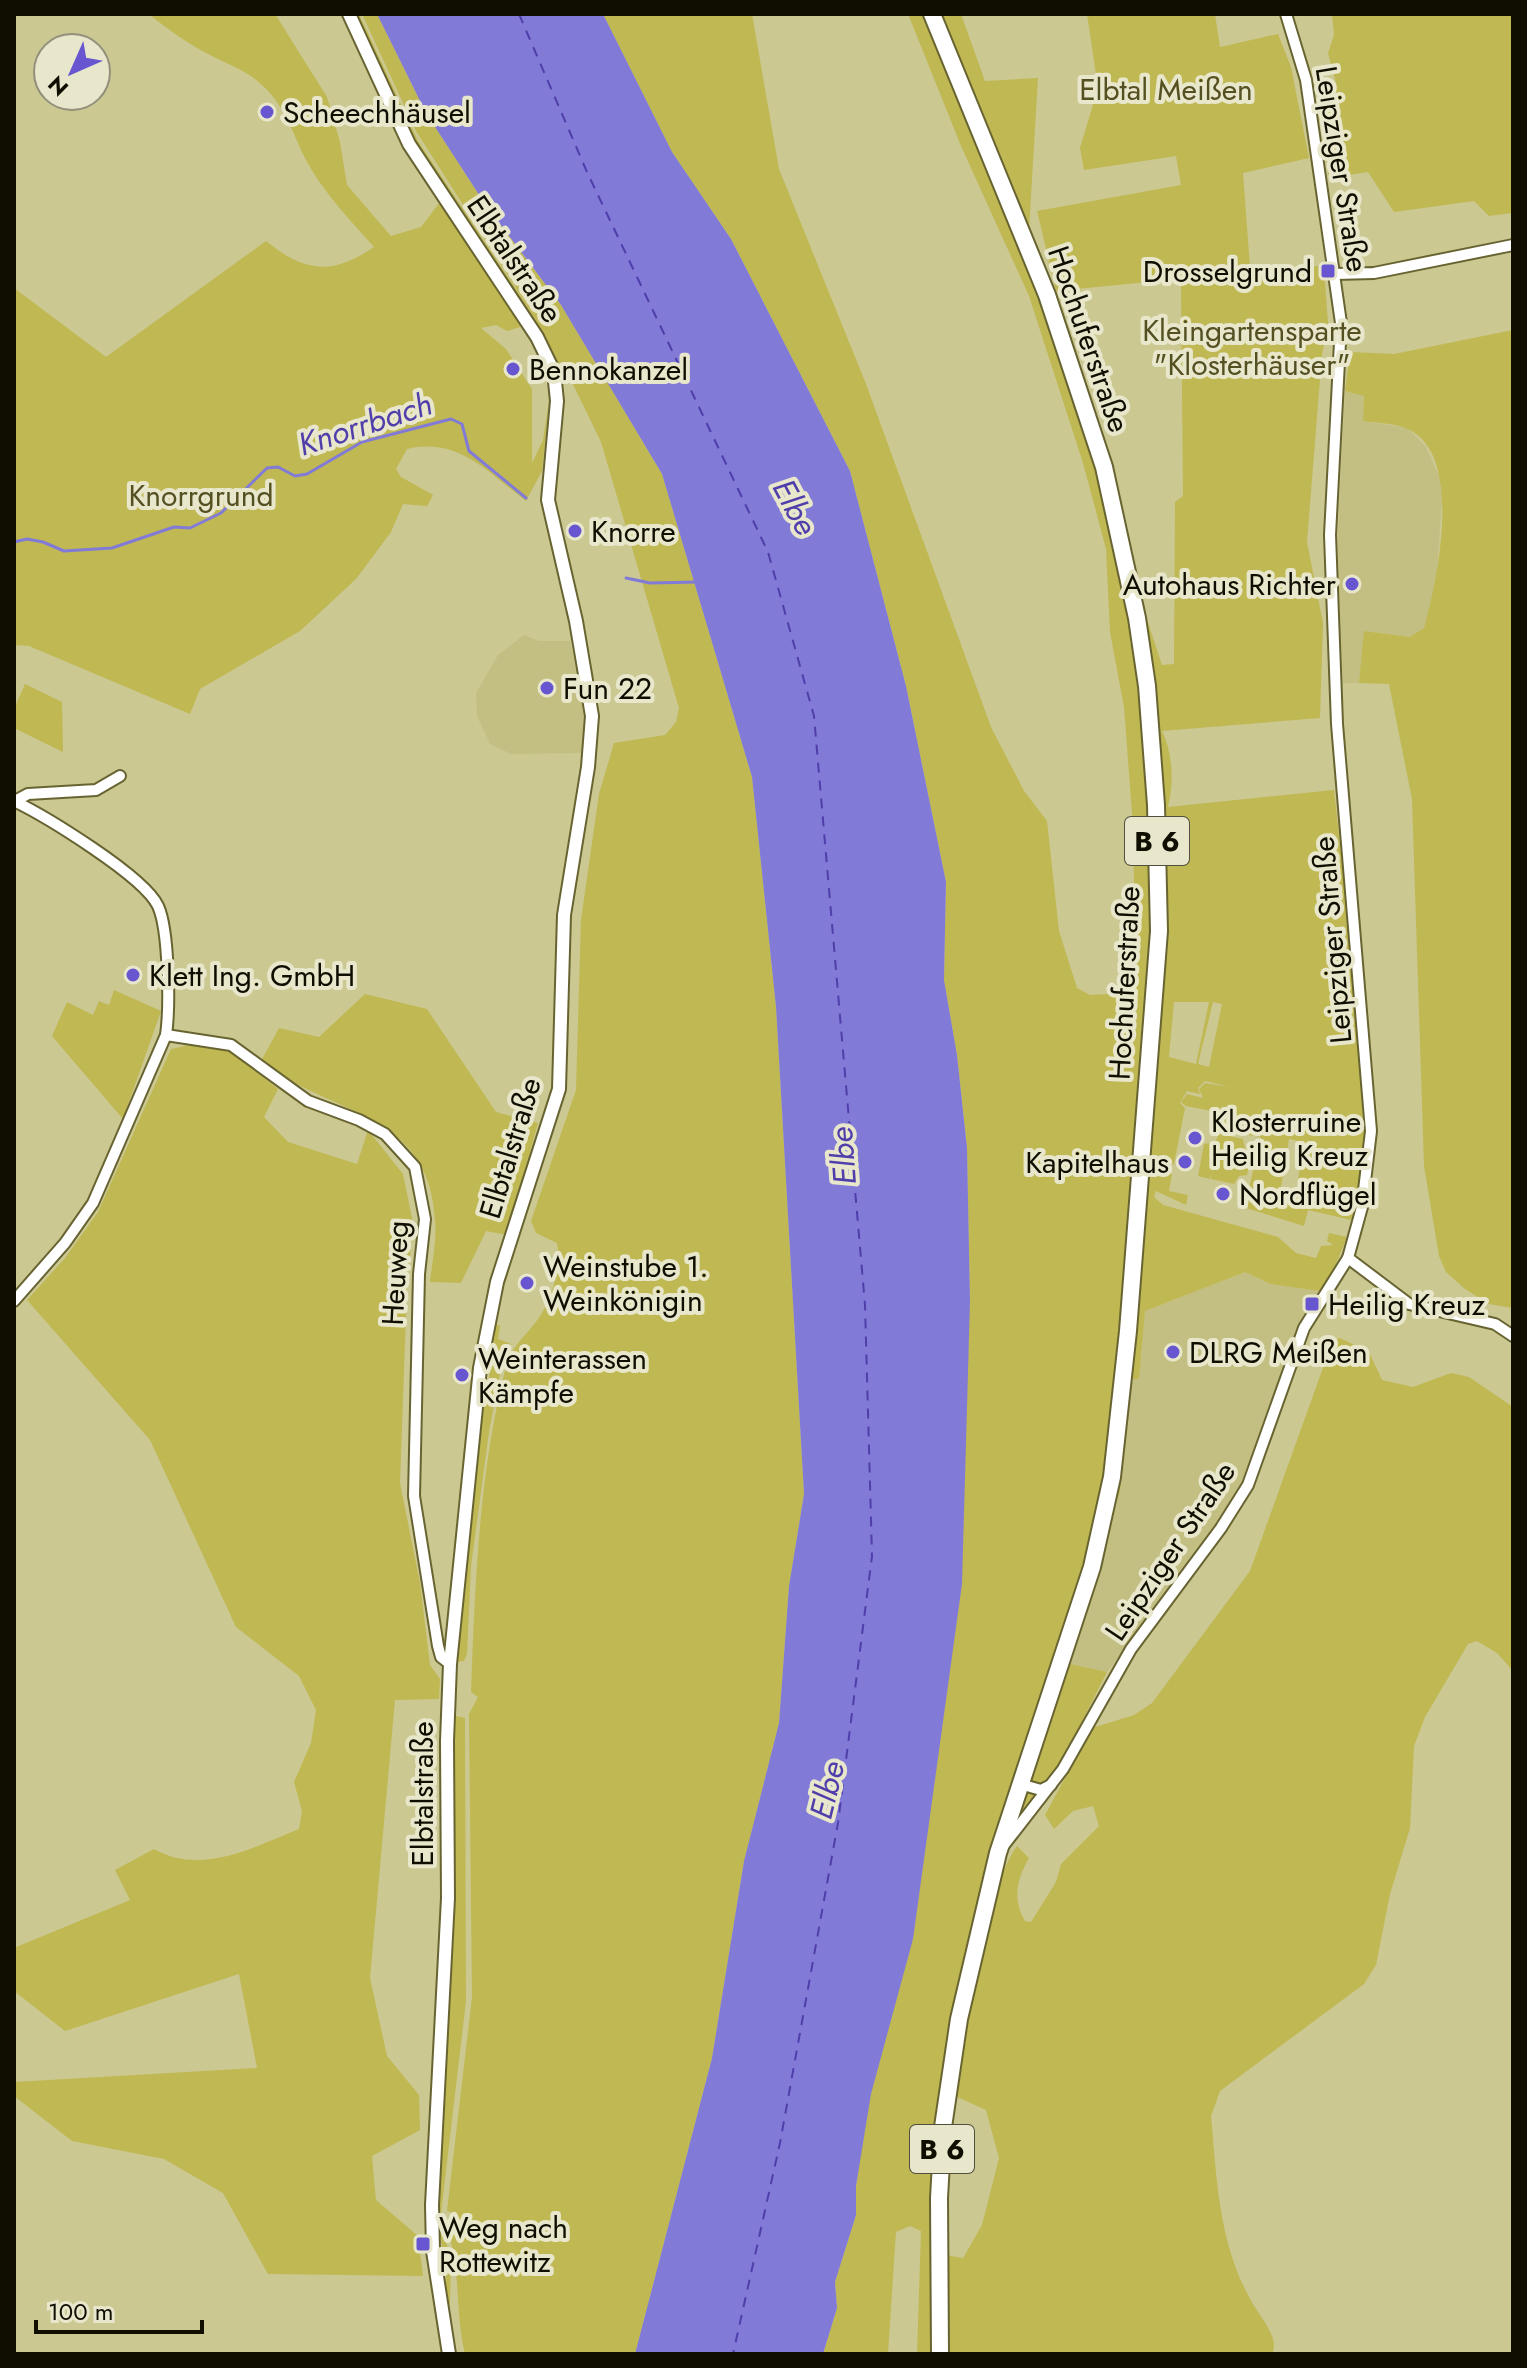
<svg xmlns="http://www.w3.org/2000/svg" width="1527" height="2368" font-family="Jost,sans-serif">
<style>
.built{fill:#c3bf82}
.green{fill:#c0b852;fill-rule:evenodd}
.water{fill:#817bd7}
.lines{fill:none;stroke-linecap:round;stroke-linejoin:round}
.stream{stroke:#817bd7;stroke-width:3}
.ferry{stroke:#503eaa;stroke-width:2;stroke-dasharray:10 8;stroke-linecap:butt}
.minor-casing{stroke:#686432;stroke-width:14}
.tertiary-casing{stroke:#686432;stroke-width:16}
.primary-casing{stroke:#686432;stroke-width:20}
.minor{stroke:#fff;stroke-width:10}
.tertiary{stroke:#fff;stroke-width:12}
.primary{stroke:#fff;stroke-width:16}
.poi-dot{fill:#6756cf;stroke:#e8e7cc;stroke-width:3}
.labels{text-anchor:middle;dominant-baseline:central;stroke-width:8;stroke-linejoin:round;paint-order:stroke}
.shield{fill:#e8e7cc;stroke:#514f3d;stroke-width:2}
.shield-label{font-size:28px;font-weight:bold;fill:#100e00}
.park-label{font-size:30px;fill:#545022;stroke:#e8e7cc}
.poi-label{font-size:30px;fill:#100e00;stroke:#e8e7cc;text-anchor:start}
.street-label{font-size:30px;fill:#100e00;stroke:#e8e7cc}
.water-label{font-size:32px;font-style:italic;fill:#503eaa;stroke:#e8e7cc}
</style>
<rect width="100%" height="100%" fill="#cbc892"/>
<g class="built">
<path d="M1345 391 1364 395 1363 421 1407 428 1425 446 1443 484 1436 586 1424 628 1410 637 1365 631 1359 683H1343L1336 569Z"/>
<path d="M524 635 539 641H570L585 712 583 753 511 754 490 744 477 716 476 693 498 655Z"/>
<path d="M1245 1272 1271 1284 1319 1291 1295 1334 1244 1485 1198 1554 1107 1672 1070 1664 1120 1492 1132 1379H1139L1145 1311Z"/>
</g>
<g class="green">
<path d="M149 14H275L327 97 340 142 347 185 391 236 421 227 440 202 523 326 507 331 496 325 481 328 506 349 532 389V463L543 440 550 394 542 471 526 501C487 472 459 437 407 449L396 469 401 477 433 495 427 506 403 504 391 532 356 579 300 631 200 689 190 714 29 646 14 645V288L106 357 266 241C304 272 332 276 374 247 350 220 323 192 306 160 293 134 285 106 263 86 248 71 229 65 210 55 189 44 168 30 149 14Z"/>
<path d="M354 14H359L418 141 539 324 416 131 362 14H377L426 113 485 204 561 305 662 474 752 777 776 1007 804 1494 789 1586 779 1723 744 1861 712 2058 635 2354H465C455 2313 461 2271 448 2232H454L451 2212 447 2211 472 1997 469 1714 478 1697 471 1692C475 1584 479 1469 507 1363 512 1347 525 1336 535 1323 551 1304 562 1267 557 1243L536 1233 531 1221 576 1090 581 920 599 794 614 743 665 735 676 722 679 708 601 442 565 368 559 370 541 332 414 143Z"/>
<path d="M603 14H752L779 169 866 384 991 727 1024 791 1047 821 1059 931 1077 988 1090 995 1111 994 1124 988 1131 975 1135 915 1132 813 1124 707 1110 632 1106 549 1083 463 1029 296 961 146 908 14H924L1035 281 1162 665 1174 664 1175 502 1183 496 1181 287 1183 283 1318 266 1324 269 1328 323 1322 355 1307 542 1323 623 1320 718 1162 731C1173 754 1174 783 1168 807L1334 790 1358 1009 1365 1134 1360 1190 1351 1189 1346 1209 1354 1212 1351 1220 1308 1210 1304 1226 1246 1208 1252 1197 1275 1199 1253 1195 1249 1188 1261 1137 1224 1131 1227 1114 1186 1106 1181 1102 1187 1094 1203 1098 1199 1089 1205 1083 1230 1087 1205 1081 1198 1088 1200 1094 1187 1091 1180 1103 1185 1108 1174 1164 1165 1162 1163 1172 1172 1174 1169 1191 1188 1195 1186 1205 1156 1191 1154 1197 1163 1205 1278 1237 1296 1253 1316 1258 1321 1246 1333 1245 1327 1241 1329 1233 1347 1237 1329 1281 1319 1291 1271 1284 1245 1272 1145 1311 1139 1379H1132L1120 1492 1006 1804 946 2048 935 2160 934 2253 963 2258 982 2225 999 2158 986 2110 955 2096C966 2030 981 1897 1017 1846L1029 1858C1017 1879 1012 1899 1025 1921L1031 1922 1056 1882 1061 1864 1099 1826 1093 1806 1073 1811 1054 1829 1045 1815 1092 1728 1134 1715 1152 1703 1250 1571 1333 1340 1340 1338 1369 1352 1382 1380 1413 1387 1451 1373 1469 1377 1513 1407V1671L1497 1653 1477 1641 1468 1644 1425 1717 1414 1746 1410 1828 1390 1894 1376 1965 1364 1984 1220 2091 1211 2116C1217 2183 1219 2246 1253 2304 1261 2318 1280 2339 1272 2354H917L921 2231 910 2226 896 2232 888 2354H823L837 2308 835 2282 856 2215V2186L970 1301 967 1148 957 1055 944 980 946 882 906 686 850 471 731 239 672 152ZM1174 1002H1209L1196 1064 1169 1057ZM1213 1002 1222 1004 1209 1067 1198 1064ZM1289 1139 1303 1142 1298 1181 1304 1182 1302 1191 1281 1187Z"/>
<path d="M938 14H961L985 81 1038 78 1029 230Z"/>
<path d="M1087 14H1215L1220 47 1278 34 1291 67 1309 158 1243 173 1250 267 1179 279 1056 291 1037 211 1181 185 1176 156 1084 170 1080 148 1098 88Z"/>
<path d="M1332 14H1513V213L1489 216 1474 201 1394 212 1368 172 1329 178 1317 91 1337 87 1328 53 1334 35Z"/>
<path d="M1513 330V1308L1489 1304 1465 1289 1446 1272 1439 1256 1424 1166 1412 799 1389 684 1359 683 1364 631 1410 637 1424 628C1437 583 1466 450 1405 428 1392 423 1376 423 1363 421L1364 396 1345 391 1350 352 1394 354Z"/>
<path d="M25 684 62 702 63 752 14 728V709Z"/>
<path d="M114 990 161 1011 123 1119 52 1036 67 1002 93 1015 99 1001 109 1005Z"/>
<path d="M365 994 427 1009 496 1112 538 1123 507 1235 486 1231 461 1283 430 1282C432 1262 437 1240 435 1220 429 1109 331 1117 261 1061L279 1028 319 1037Z"/>
<path d="M199 1043 230 1050 278 1089 264 1117 288 1142 357 1164 368 1130 403 1174 413 1223 407 1287 400 1483 420 1583 430 1665 440 1679 439 1699 395 1700 370 1978 387 2056 419 2095 420 2130 372 2156 376 2200 418 2236 423 2276 268 2274 223 2193 164 2159 72 2141 14 2096V2082L257 2068 239 1974 65 2031 14 1991V1948L130 1900 115 1870 154 1849C201 1876 254 1847 299 1829L302 1811 294 1782 311 1743 316 1710 299 1676 236 1627 150 1440 27 1300 65 1258 98 1212 171 1049Z"/>
<path d="M1219 1134 1243 1139 1245 1148 1252 1152 1247 1175 1239 1176 1234 1184 1211 1179V1174L1210 1179 1198 1176 1204 1144 1215 1142Z"/>
<path d="M492 1323 500 1326 498 1339 511 1344 503 1358 489 1432 471 1566 467 1654 464 1661 457 1662 472 1492 477 1475 474 1470C477 1436 486 1405 490 1370L485 1369Z"/>
<path d="M1070 1664 1107 1672 1055 1775 1004 1838Z"/>
<path d="M452 1715 465 1718 466 2001 441 2213 442 2232 451 2256 450 2304 446 2305V2262L437 2225Z"/>
</g>
<path class="water" d="M377 14H603L672 152 731 239 850 471 906 686 946 882 944 980 957 1055 967 1148 970 1301 962 1584 913 1939 871 2094 856 2186V2215L835 2282 837 2308 823 2354H635L712 2058 744 1861 779 1723 789 1586 804 1494 776 1007 752 777 662 474 561 305 485 204 426 113Z"/>
<g class="lines">
<g class="stream">
<path d="M14 542 27 539 43 542 64 551 112 548 174 527 190 528 221 513 267 468 278 467 295 476 307 474 362 442 451 419 462 424 469 451 526 498"/>
<path d="M626 578 650 583 698 582"/>
</g>
<path class="ferry" d="M519 14 587 172 768 552 814 716 865 1305 872 1556 838 1823 780 2143 733 2354"/>
<g class="minor-casing">
<g id="minor">
<path d="M1335 274 1374 273 1513 245"/>
<path d="M14 801C45 816 144 876 158 906 169 930 170 1007 166 1035L93 1203 65 1243 14 1301"/>
<path d="M15 801 28 794 96 790 120 776"/>
<path d="M166 1035 231 1045 308 1101 359 1120 385 1134 415 1167 425 1219 419 1274 414 1496 438 1646 441 1657 450 1664"/>
<path d="M1348 1258 1409 1304 1495 1324 1513 1336"/>
<path d="M1020 1784 1041 1790 1051 1785"/>
<path d="M1004 1845 1063 1769 1131 1649 1221 1528 1248 1485 1304 1328 1348 1258 1362 1207 1371 1131 1337 724 1330 535 1341 323 1306 80 1286 14"/>
</g>
</g>
<g class="tertiary-casing">
<path id="tertiary" d="M349 14 409 144 537 337 554 372 557 401 548 500 576 621 592 716 588 767 564 915 559 1089 497 1282 480 1368 450 1664 447 1741 448 1898 432 2205 433 2251 449 2354"/>
</g>
<g class="primary-casing">
<path id="primary" d="M932 14 1047 295 1104 467 1137 618 1147 686 1156 805 1159 931 1128 1331 1112 1477 1092 1567 998 1853 959 2019 943 2127 939 2198 940 2354"/>
</g>
<use href="#minor" class="minor"/>
<use href="#tertiary" class="tertiary"/>
<use href="#primary" class="primary"/>
</g>
<g class="poi-dot">
<circle cx="267" cy="112" r="8"/>
<rect x="1320" y="263" width="16" height="16" rx="4"/>
<circle cx="513" cy="369" r="8"/>
<circle cx="575" cy="531" r="8"/>
<circle cx="1352" cy="584" r="8"/>
<circle cx="547" cy="688" r="8"/>
<circle cx="133" cy="975" r="8"/>
<circle cx="1195" cy="1138" r="8"/>
<circle cx="1185" cy="1162" r="8"/>
<circle cx="1223" cy="1194" r="8"/>
<circle cx="527" cy="1283" r="8"/>
<rect x="1304" y="1296" width="16" height="16" rx="4"/>
<circle cx="1173" cy="1352" r="8"/>
<circle cx="462" cy="1375" r="8"/>
<rect x="415" y="2236" width="16" height="16" rx="4"/>
</g>
<g class="labels">
<g class="shield">
<rect x="1125" y="817" width="64" height="48" rx="6"/>
<rect x="910" y="2125" width="64" height="48" rx="6"/>
</g>
<g class="shield-label">
<text x="1157" y="841">B 6</text>
<text x="942" y="2149">B 6</text>
</g>
<g class="park-label">
<text x="1166" y="89">Elbtal Meißen</text>
<text x="1252" y="330">Kleingartensparte<tspan x="1252" dy="34">"Klosterhäuser"</tspan></text>
<text x="201" y="495">Knorrgrund</text>
</g>
<g class="poi-label">
<text x="283" y="112">Scheechhäusel</text>
<text x="1312" y="271" text-anchor="end">Drosselgrund</text>
<text x="529" y="369">Bennokanzel</text>
<text x="591" y="531">Knorre</text>
<text x="1336" y="584" text-anchor="end">Autohaus Richter</text>
<text x="563" y="688">Fun 22</text>
<text x="149" y="975">Klett Ing. GmbH</text>
<text x="1211" y="1121">Klosterruine<tspan x="1211" dy="34">Heilig Kreuz</tspan></text>
<text x="1169" y="1162" text-anchor="end">Kapitelhaus</text>
<text x="1239" y="1194">Nordflügel</text>
<text x="543" y="1266">Weinstube 1.<tspan x="543" dy="34">Weinkönigin</tspan></text>
<text x="1328" y="1304">Heilig Kreuz</text>
<text x="1189" y="1352">DLRG Meißen</text>
<text x="478" y="1358">Weinterassen<tspan x="478" dy="34">Kämpfe</tspan></text>
<text x="439" y="2227">Weg nach<tspan x="439" dy="34">Rottewitz</tspan></text>
</g>
<g class="street-label">
<text transform="translate(1342 169) rotate(81)">Leipziger Straße</text>
<text transform="translate(515 259) rotate(56)">Elbtalstraße</text>
<text transform="translate(1089 339) rotate(71)">Hochuferstraße</text>
<text transform="translate(1332 940) rotate(-95)">Leipziger Straße</text>
<text transform="translate(1124 983) rotate(-87)">Hochuferstraße</text>
<text transform="translate(510 1148) rotate(-73)">Elbtalstraße</text>
<text transform="translate(395 1273) rotate(-87)">Heuweg</text>
<text transform="translate(1170 1551) rotate(-56)">Leipziger Straße</text>
<text transform="translate(422 1794) rotate(-90)">Elbtalstraße</text>
</g>
<g class="water-label">
<text transform="translate(365 424) rotate(-18)">Knorrbach</text>
<text transform="translate(795 507) rotate(62)">Elbe</text>
<text transform="translate(843 1156) rotate(-94)">Elbe</text>
<text transform="translate(827 1790) rotate(-76)">Elbe</text>
</g>
</g>
<rect width="1527" height="2368" fill="none" stroke="#100e00" stroke-width="32"/>
<g transform="translate(72 72) rotate(225)"><circle r="38" fill="#e8e7cc" stroke="#92907a" stroke-width="2"/>
<path d="M0-6L14 30L0 20L-14 30Z" fill="#6756cf"/>
<text y="-12" font-size="22" font-weight="bold" text-anchor="middle" fill="#100e00">N</text>
</g>
<path d="M36 2320v12h166v-12" fill="none" stroke="#100e00" stroke-width="4"/>
<text x="48" y="2320" font-size="24" fill="#100e00" stroke="#e8e7cc" stroke-width="6" paint-order="stroke">100 m</text>
</svg>
